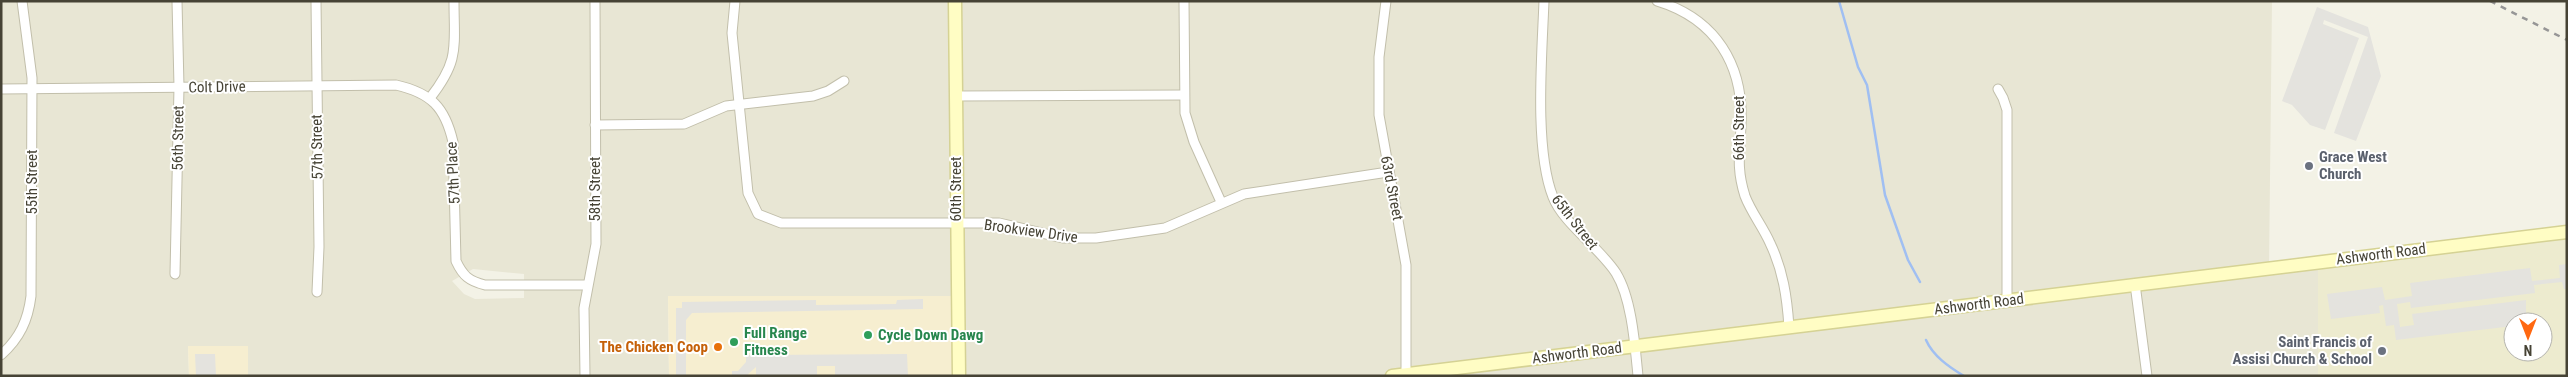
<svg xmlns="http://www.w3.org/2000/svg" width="2568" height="377" font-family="'Roboto Condensed',sans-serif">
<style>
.residential{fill:#e8e6d4;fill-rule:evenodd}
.commercial{fill:#f6eed0}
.education{fill:#edebcf;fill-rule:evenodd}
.parking{fill:#e4e3de}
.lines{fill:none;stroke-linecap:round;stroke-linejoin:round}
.stream{stroke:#a0bff2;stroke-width:2.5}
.street-casing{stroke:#c2bfab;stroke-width:11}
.secondary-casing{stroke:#d5d294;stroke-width:15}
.street{stroke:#fff;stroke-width:9}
.secondary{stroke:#fffdc4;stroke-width:12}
.rail{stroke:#969696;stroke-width:2.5;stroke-dasharray:6 6;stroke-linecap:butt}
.worship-dot{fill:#6b7280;stroke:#fff;stroke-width:2}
.leisure-dot{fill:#2e9e5b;stroke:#fff;stroke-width:2}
.food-dot{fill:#e8710a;stroke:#fff;stroke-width:2}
.labels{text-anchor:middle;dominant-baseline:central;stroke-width:4;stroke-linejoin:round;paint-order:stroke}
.street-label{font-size:15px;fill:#464335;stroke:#fff}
.worship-label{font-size:15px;font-weight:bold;fill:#5b616d;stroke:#fff;text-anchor:start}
.leisure-label{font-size:15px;font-weight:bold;fill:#27864d;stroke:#fff;text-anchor:start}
.food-label{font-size:15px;font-weight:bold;fill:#c56008;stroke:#fff;text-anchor:end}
</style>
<rect width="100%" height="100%" fill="#f3f2e6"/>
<path class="residential" d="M1 1H2272L2269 268 2318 262V376H959L668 297 669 376H248V346H188L189 376H1ZM473 269 524 274V298L475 299 464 294 452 281Z"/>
<g class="commercial">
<path d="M668 296H958L959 376H669Z"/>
<path d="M188 346H248V376H189Z"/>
</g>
<path class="education" d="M2567 231V376H2318V262ZM2513 322H2543V352H2513Z"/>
<g class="parking">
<path d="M2317 7 2368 27 2381 76 2356 141 2334 133 2368 37 2324 20 2323 24 2359 38 2325 130 2310 125 2292 105 2282 101Z"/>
<path d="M2567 264V289H2564L2562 282 2534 285 2535 293 2411 308 2410 302 2397 304 2400 327 2414 325 2412 314 2526 300V322H2513V326L2396 340 2394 325 2386 326 2383 305 2379 306 2380 313 2331 319 2327 294 2382 287 2385 300 2412 296 2410 283 2530 268 2532 281 2560 278 2559 265Z"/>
<path d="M923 299V309L692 313 686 320V376H676V308H682V302L816 300V305L896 304 897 300Z"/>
<path d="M195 354H215L216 376H196Z"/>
<path d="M907 354 908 376H835V366H817V376H756V367L746 376H732V371H738L746 362V355Z"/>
</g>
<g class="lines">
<g class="stream">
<path d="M1839 1 1858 67 1867 85 1885 195 1908 260 1920 282"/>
<path d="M1926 340C1933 356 1949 367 1964 376"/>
</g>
<g class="street-casing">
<g id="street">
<path d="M316 1 319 247 317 292"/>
<path d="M735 1 732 33 748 193 758 214 781 223H999L1063 238H1096L1165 228 1244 194 1388 172"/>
<path d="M1184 1 1185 113 1194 142 1221 202"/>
<path d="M1386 1 1379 57V115L1406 265V376"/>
<path d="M1544 1C1542 55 1534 149 1553 197 1563 223 1600 248 1616 273 1632 299 1635 346 1638 376"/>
<path d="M1657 1C1716 19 1744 65 1741 125 1740 152 1736 168 1745 196 1751 212 1763 227 1770 243 1783 270 1787 297 1789 327"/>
<path d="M1 89 396 85C431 93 445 107 453 142L456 261C463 276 469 281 485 285H587"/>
<path d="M1998 89 2003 98 2007 110V300"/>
<path d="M956 96 1184 95"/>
<path d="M430 98C460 60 454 47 454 1"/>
<path d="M595 125 684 124 726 106 813 96 828 91 844 81"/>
<path d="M175 274 179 87 177 1"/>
<path d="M2135 284 2147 376"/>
<path d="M1 355C20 338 28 320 31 296L32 78 22 1"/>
<path d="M585 376 584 308 596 244 595 1"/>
</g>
</g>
<g class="secondary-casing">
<g id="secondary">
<path d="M955 1 959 376"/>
<path d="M1392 376 2567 232"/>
</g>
</g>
<use href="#street" class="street"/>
<use href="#secondary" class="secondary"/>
<path class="rail" d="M2490 1 2567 40"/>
</g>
<g class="worship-dot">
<circle cx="2309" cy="166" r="5"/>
<circle cx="2382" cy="351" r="5"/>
</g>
<g class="leisure-dot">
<circle cx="868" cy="335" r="5"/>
<circle cx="734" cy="342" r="5"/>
</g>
<circle class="food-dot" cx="718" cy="347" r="5"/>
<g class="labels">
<g class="street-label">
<text transform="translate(217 87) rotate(-1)">Colt Drive</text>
<text transform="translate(1739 128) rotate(-90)">66th Street</text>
<text transform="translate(178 138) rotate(-89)">56th Street</text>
<text transform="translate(317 147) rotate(-91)">57th Street</text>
<text transform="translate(453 173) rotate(-93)">57th Place</text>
<text transform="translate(32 182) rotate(-90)">55th Street</text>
<text transform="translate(1392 188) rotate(79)">63rd Street</text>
<text transform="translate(595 189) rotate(-90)">58th Street</text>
<text transform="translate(956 189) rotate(-90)">60th Street</text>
<text transform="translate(1575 222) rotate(52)">65th Street</text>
<text transform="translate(1031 231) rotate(8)">Brookview Drive</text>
<text transform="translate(2381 254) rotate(-7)">Ashworth Road</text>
<text transform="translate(1979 304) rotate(-7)">Ashworth Road</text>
<text transform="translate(1577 353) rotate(-7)">Ashworth Road</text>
</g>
<g class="worship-label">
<text x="2319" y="157">Grace West<tspan x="2319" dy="17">Church</tspan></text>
<text x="2372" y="342" text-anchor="end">Saint Francis of<tspan x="2372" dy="17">Assisi Church &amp; School</tspan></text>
</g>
<g class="leisure-label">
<text x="744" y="333">Full Range<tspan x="744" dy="17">Fitness</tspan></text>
<text x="878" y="335">Cycle Down Dawg</text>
</g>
<g class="food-label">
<text x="708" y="347">The Chicken Coop</text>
</g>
</g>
<rect width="2568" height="377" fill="none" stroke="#464335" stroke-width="5"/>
<g transform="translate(2528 337) rotate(180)"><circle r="24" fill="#ffffff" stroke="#b5b4ae"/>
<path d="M0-4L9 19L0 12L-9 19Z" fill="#ff6811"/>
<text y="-8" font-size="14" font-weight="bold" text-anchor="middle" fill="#464335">N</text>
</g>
</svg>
